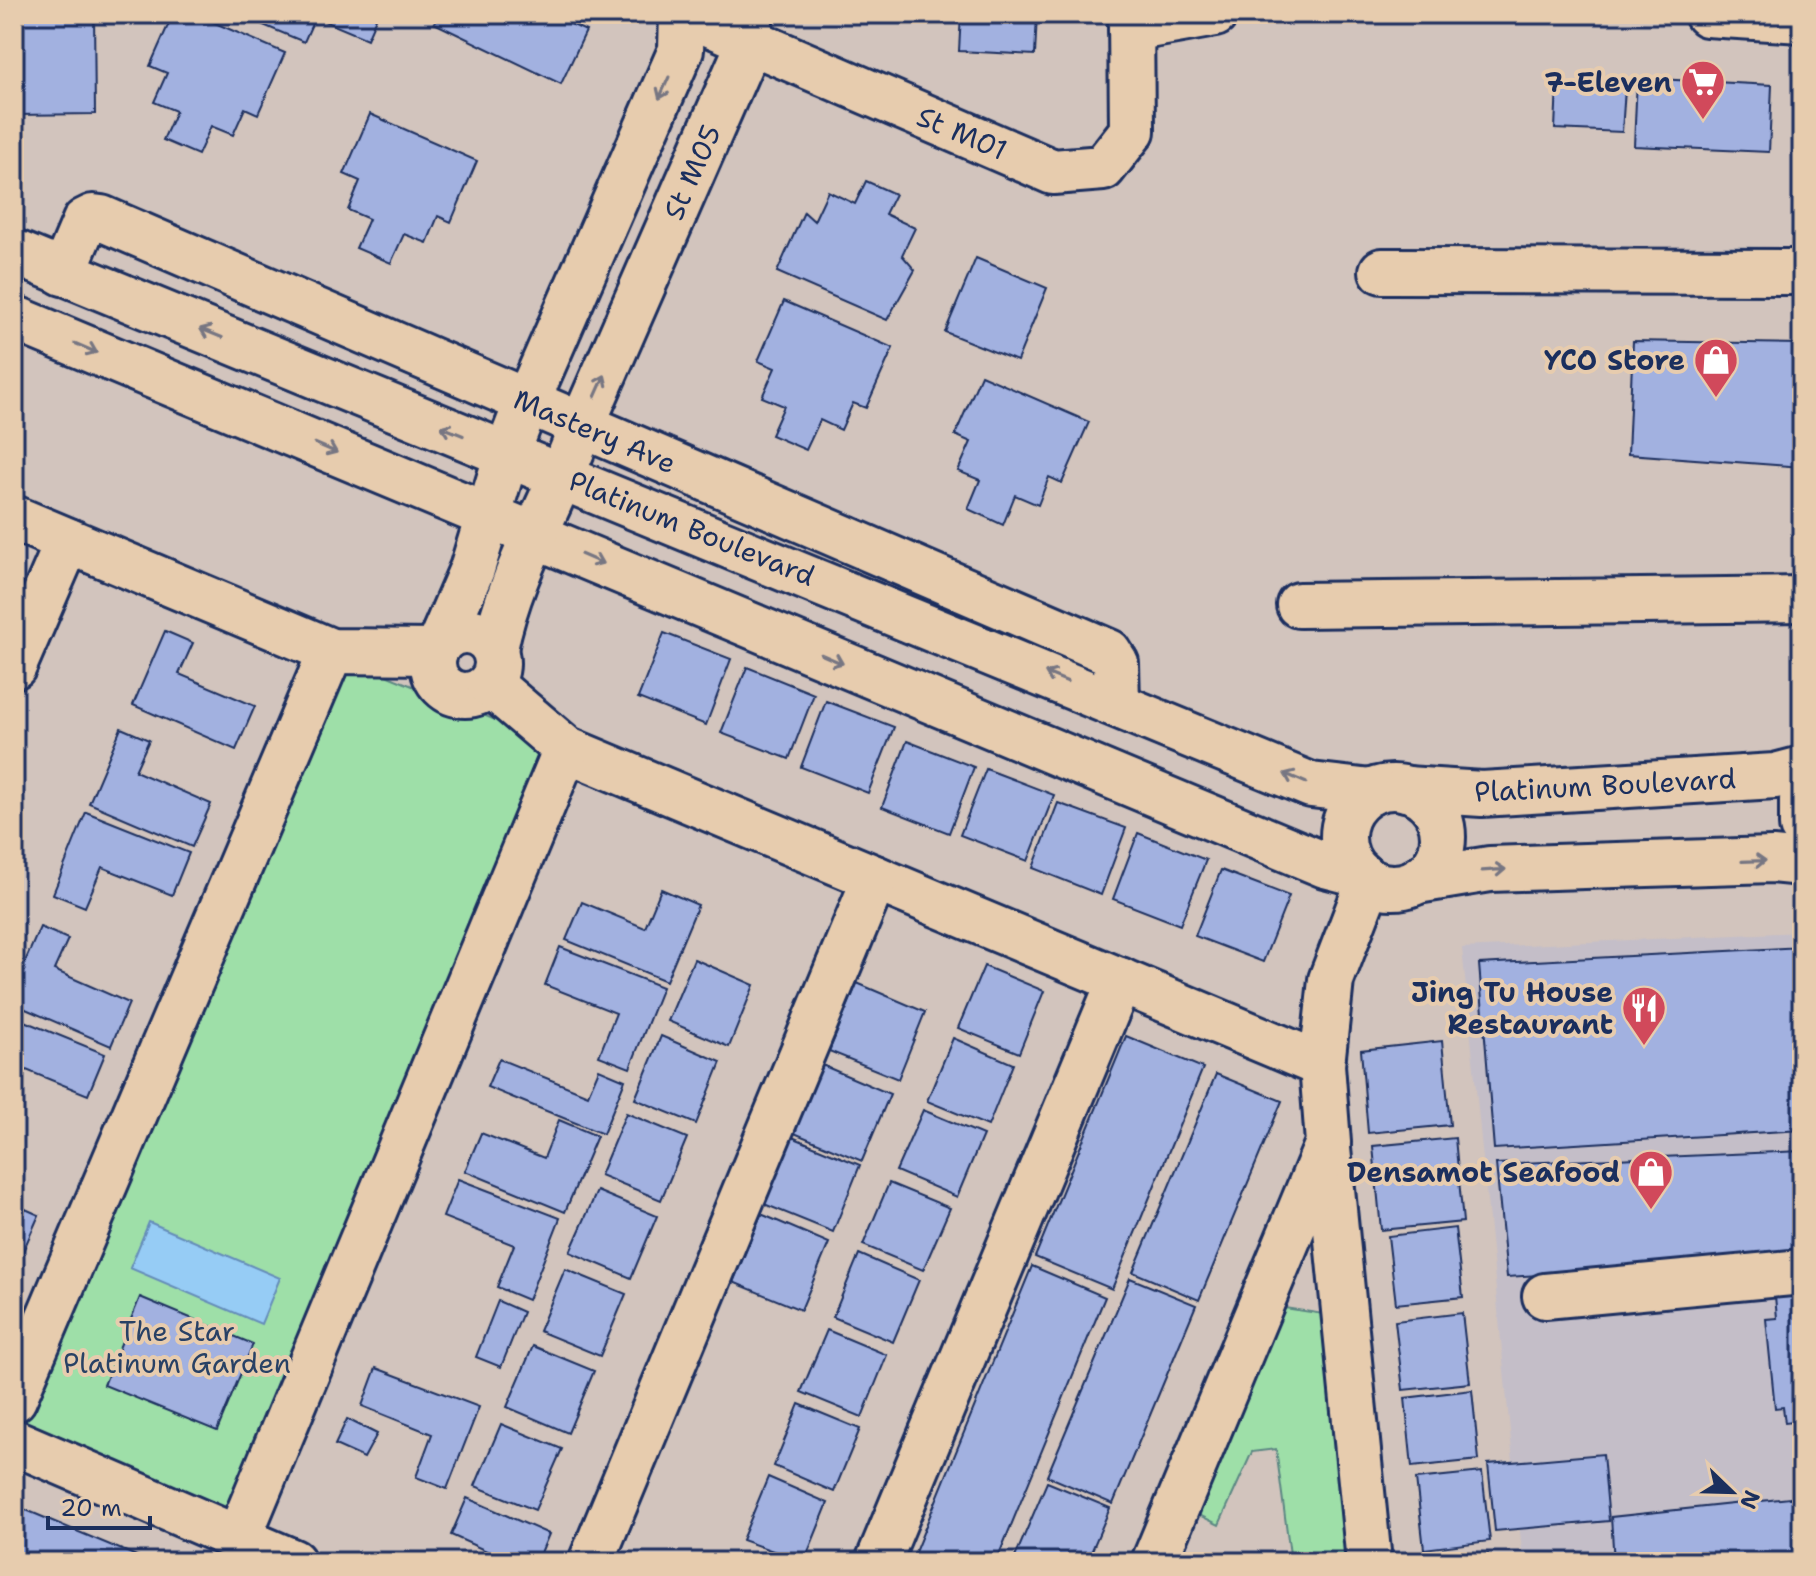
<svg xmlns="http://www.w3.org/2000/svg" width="1816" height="1576" font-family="'Shantell Sans',sans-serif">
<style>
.built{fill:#c4bec8}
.green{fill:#9edfa8;stroke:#5c8783;stroke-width:2}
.water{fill:#96ccf5;stroke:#658db9;stroke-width:2}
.building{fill:#a2b1e0;stroke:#1b2f5e;stroke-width:2}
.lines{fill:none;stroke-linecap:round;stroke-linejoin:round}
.minor-casing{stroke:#1b2f5e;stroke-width:50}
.minor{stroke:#e7ccae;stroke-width:44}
.oneway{stroke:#777682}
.labels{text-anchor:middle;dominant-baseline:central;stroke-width:8;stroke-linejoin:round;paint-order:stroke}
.poi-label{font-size:28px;font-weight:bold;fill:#1b2f5e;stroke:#e7ccae;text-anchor:end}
.street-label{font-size:28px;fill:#1b2f5e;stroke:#e7ccae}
.park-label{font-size:28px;fill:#284165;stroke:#e7ccae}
</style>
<rect width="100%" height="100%" fill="#d2c4bd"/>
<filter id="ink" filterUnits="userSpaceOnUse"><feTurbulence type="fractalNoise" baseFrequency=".0125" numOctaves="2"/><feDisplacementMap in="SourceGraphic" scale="16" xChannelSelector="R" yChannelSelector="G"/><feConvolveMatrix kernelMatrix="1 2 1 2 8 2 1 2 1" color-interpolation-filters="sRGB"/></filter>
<g filter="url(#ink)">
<path class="built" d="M1802 932V1562H1523L1462 948Z"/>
<g class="green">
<path d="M332 653 566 749 238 1539 14 1442V1399Z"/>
<path d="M1278 1307 1324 1314 1349 1562H1291L1276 1449 1252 1452 1219 1525 1191 1511Z"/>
</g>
<path class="water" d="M149 1222 280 1278 261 1324 130 1268Z"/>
<g class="building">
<path d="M14 14H94L95 114 14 115Z"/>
<path d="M173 14H194L285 53 258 114 245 108 233 135 211 126 198 155 163 140 176 111 154 102 167 73 150 66Z"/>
<path d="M237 14H378L367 39 315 17 304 42Z"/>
<path d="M438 14H549L586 31 561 84 434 23Z"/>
<path d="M961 14H1037L1035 55 959 51Z"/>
<path d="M1637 78 1772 85 1769 152 1634 146Z"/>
<path d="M1557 84 1625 88 1622 132 1555 129Z"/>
<path d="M370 114 477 161 451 222 438 216 427 243 404 234 391 263 356 248 369 219 348 210 360 181 344 174Z"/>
<path d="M866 181 895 194 885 214 915 228 902 255 915 270 887 320 777 272 804 212 814 221 828 191 855 204Z"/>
<path d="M976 258 1047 288 1017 361 945 332Z"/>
<path d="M784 301 893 348 866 408 853 403 841 430 820 420 806 450 771 435 784 406 762 397 775 368 758 361Z"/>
<path d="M1633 341 1802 344V467L1628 454Z"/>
<path d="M981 375 1089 422 1062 483 1049 477 1038 505 1015 495 1003 525 968 509 980 480 958 471 971 442 955 435Z"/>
<path d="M165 631 193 643 179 674 255 706 236 750 133 705Z"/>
<path d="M664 633 731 659 706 725 638 698Z"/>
<path d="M747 667 814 694 789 759 721 733Z"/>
<path d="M826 701 894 727 868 793 801 767Z"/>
<path d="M121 728 149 740 135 771 211 804 192 847 89 803Z"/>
<path d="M907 741 974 767 949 833 882 807Z"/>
<path d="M986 769 1054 795 1028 861 960 835Z"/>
<path d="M1058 803 1126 828 1101 895 1033 868Z"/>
<path d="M86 812 189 853 172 895 102 867 85 907 53 894Z"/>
<path d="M1138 833 1206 860 1180 925 1113 899Z"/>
<path d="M1221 870 1289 896 1263 962 1195 936Z"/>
<path d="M661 889 698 905 666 981 566 940 582 902 645 928Z"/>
<path d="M40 927 68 939 54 970 129 1003 111 1046 14 1004V987Z"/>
<path d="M560 947 662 987 630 1068 599 1056 616 1013 545 985Z"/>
<path d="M1802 947V1130L1494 1149 1479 964Z"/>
<path d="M694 959 754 985 729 1047 668 1021Z"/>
<path d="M984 966 1044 991 1019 1053 958 1028Z"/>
<path d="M857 983 925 1012 898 1079 829 1051Z"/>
<path d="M14 1017 105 1054 88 1095 19 1067 14 1078Z"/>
<path d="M661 1036 721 1062 696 1124 635 1099Z"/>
<path d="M1126 1036 1203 1068 1112 1289 1035 1257Z"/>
<path d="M953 1038 1013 1064 988 1126 927 1101Z"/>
<path d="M1442 1041 1450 1125 1368 1133 1361 1050Z"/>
<path d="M499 1059 588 1095 599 1069 625 1080 603 1134 487 1087Z"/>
<path d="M822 1065 890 1094 862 1161 794 1133Z"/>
<path d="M1216 1074 1282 1101 1199 1300 1133 1272Z"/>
<path d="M923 1110 983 1135 957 1197 896 1171Z"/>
<path d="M626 1113 687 1138 661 1200 600 1175Z"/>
<path d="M559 1120 597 1136 565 1212 465 1171 481 1133 544 1158Z"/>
<path d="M792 1137 860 1165 833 1232 764 1204Z"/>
<path d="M1455 1138 1463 1222 1381 1230 1373 1146Z"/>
<path d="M1802 1151V1259L1507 1277 1496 1164Z"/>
<path d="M458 1179 560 1218 528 1300 497 1287 514 1245 443 1217Z"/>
<path d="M889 1183 950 1208 923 1270 863 1245Z"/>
<path d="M597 1191 657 1216 631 1278 570 1252Z"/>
<path d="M14 1204 39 1215 20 1258 14 1255Z"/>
<path d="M761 1214 829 1243 801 1310 733 1282Z"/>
<path d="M1455 1228 1463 1297 1396 1304 1388 1236Z"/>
<path d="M859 1254 919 1280 893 1342 833 1317Z"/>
<path d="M1032 1266 1105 1297 996 1562H911Z"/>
<path d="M565 1269 626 1294 600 1356 539 1331Z"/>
<path d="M1130 1278 1196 1305 1113 1504 1047 1476Z"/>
<path d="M1802 1293V1421L1785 1423 1783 1407 1775 1408 1766 1319 1777 1318 1775 1296Z"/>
<path d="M140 1297 253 1344 217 1431 104 1385Z"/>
<path d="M498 1301 523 1312 501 1367 476 1357Z"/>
<path d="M1462 1313 1470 1383 1403 1390 1395 1321Z"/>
<path d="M827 1330 887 1355 862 1417 801 1392Z"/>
<path d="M533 1346 594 1371 568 1433 507 1407Z"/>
<path d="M376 1368 479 1407 447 1489 416 1477 432 1434 362 1406Z"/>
<path d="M1472 1390 1479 1460 1412 1467 1405 1398Z"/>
<path d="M799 1404 860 1429 834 1492 774 1466Z"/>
<path d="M347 1419 377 1434 364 1458 335 1445Z"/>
<path d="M501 1424 562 1449 535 1510 475 1486Z"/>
<path d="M1603 1454 1609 1521 1495 1531 1488 1464Z"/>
<path d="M1482 1472 1490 1541 1424 1549 1416 1479Z"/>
<path d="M768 1477 828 1503 804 1562 742 1540Z"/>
<path d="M1047 1482 1110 1508 1087 1562H1013Z"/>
<path d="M1799 1497 1802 1562H1614L1611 1517Z"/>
<path d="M467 1498 549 1534 537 1562H511L451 1535Z"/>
<path d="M14 1505 151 1562H14Z"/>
<path d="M1488 1554 1489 1562H1421Z"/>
</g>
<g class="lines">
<g class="minor-casing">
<g id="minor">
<path d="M687 14 1053 172 1103 168 1132 131 1131 14"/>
<path d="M1707 14 1802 20"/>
<path d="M1131 29 1215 14"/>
<path d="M14 252 1311 785 1371 792"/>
<path d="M1382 271 1802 272"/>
<path d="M63 273 85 221 93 217 101 218 1109 652 1116 663 1117 702"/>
<path d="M14 318 1325 865 1360 874"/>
<path d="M14 518 331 651 435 652"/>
<path d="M1299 605 1802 599"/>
<circle cx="465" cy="663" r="32"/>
<path d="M441 641 472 569 507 454 527 402 681 50 682 14"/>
<path d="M495 649C510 571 555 501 582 425L750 41V14"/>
<path d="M14 666 68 541"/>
<path d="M490 684 566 749 1322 1065"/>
<circle cx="1393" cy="837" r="50"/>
<path d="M1406 789 1482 794 1775 776 1802 769"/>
<path d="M1802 800V826"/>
<path d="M1417 881 1490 869 1772 860 1802 863"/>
<path d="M1328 1149 1369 1562"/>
<path d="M1545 1296 1802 1272"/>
<path d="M14 1399 331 651"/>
<path d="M14 1442 293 1562"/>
<path d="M238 1539 566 749"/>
<path d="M591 1562 875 878"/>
<path d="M878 1562 1120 980"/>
<path d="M1154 1562 1328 1143 1322 1065 1331 980 1369 881"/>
</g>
</g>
<use href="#minor" class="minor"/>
</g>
<defs><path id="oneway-shaft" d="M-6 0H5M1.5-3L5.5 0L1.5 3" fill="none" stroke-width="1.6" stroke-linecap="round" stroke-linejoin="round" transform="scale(2)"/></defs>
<g class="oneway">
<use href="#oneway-shaft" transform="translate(664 88) rotate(114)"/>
<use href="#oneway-shaft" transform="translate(211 333) rotate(-158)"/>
<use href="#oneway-shaft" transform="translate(86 348) rotate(23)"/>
<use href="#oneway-shaft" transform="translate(600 386) rotate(-66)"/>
<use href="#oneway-shaft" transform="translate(452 431) rotate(-158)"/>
<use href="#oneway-shaft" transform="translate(326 448) rotate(23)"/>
<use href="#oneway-shaft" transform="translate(592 559) rotate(23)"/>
<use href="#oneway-shaft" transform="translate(832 659) rotate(23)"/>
<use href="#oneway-shaft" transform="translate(1056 677) rotate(-158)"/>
<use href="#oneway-shaft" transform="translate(1295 778) rotate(-157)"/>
<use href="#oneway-shaft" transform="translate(1754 861) rotate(-2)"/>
<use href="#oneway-shaft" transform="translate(1494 870) rotate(-4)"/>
</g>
</g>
<defs>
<g id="supermarket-pin" transform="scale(2.3)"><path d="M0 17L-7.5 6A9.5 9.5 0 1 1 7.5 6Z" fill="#d1495b" stroke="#e7ccae"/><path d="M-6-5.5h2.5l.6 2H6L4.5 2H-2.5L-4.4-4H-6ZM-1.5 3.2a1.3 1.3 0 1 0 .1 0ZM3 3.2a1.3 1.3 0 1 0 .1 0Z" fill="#fff"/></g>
<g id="shop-pin" transform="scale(2.3)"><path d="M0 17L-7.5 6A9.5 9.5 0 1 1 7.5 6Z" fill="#d1495b" stroke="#e7ccae"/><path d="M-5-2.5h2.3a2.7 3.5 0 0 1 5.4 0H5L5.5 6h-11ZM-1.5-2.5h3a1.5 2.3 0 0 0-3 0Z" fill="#fff"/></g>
<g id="restaurant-pin" transform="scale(2.3)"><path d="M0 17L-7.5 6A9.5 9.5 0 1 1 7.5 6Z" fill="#d1495b" stroke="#e7ccae"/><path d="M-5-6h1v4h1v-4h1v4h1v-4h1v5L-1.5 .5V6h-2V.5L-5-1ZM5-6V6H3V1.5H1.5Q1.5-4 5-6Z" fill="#fff"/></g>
</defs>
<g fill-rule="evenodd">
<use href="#supermarket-pin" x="1703" y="82"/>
<use href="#shop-pin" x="1716" y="360"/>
<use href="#restaurant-pin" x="1644" y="1008"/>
<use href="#shop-pin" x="1651" y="1172"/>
</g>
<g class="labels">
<g class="poi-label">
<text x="1672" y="82">7-Eleven</text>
<text x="1685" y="360">YCO Store</text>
<text x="1613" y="992">Jing Tu House<tspan x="1613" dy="32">Restaurant</tspan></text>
<text x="1620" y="1172">Densamot Seafood</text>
</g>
<g class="street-label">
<text transform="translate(962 133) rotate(23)">St M01</text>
<text transform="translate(692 172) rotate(-66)">St M05</text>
<text transform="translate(595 431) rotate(23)">Mastery Ave</text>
<text transform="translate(692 528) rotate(22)">Platinum Boulevard</text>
<text transform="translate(1605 785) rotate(-3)">Platinum Boulevard</text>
</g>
<g class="park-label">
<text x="177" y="1331">The Star<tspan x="177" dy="32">Platinum Garden</tspan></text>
</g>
</g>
<rect width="1816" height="1576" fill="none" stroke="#e7ccae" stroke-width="48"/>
<rect x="24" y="24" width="1768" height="1528" fill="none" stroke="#1b2f5e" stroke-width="3" filter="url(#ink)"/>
<g transform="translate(1732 1492) rotate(113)" stroke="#e7ccae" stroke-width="6" paint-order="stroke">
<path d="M0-6L14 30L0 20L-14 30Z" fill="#1b2f5e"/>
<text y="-12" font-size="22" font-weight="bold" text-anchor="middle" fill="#1b2f5e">N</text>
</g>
<path d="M48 1516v12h102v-12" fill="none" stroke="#1b2f5e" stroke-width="4"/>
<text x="60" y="1516" font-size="24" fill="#1b2f5e" stroke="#e7ccae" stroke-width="6" paint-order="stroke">20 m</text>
</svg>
